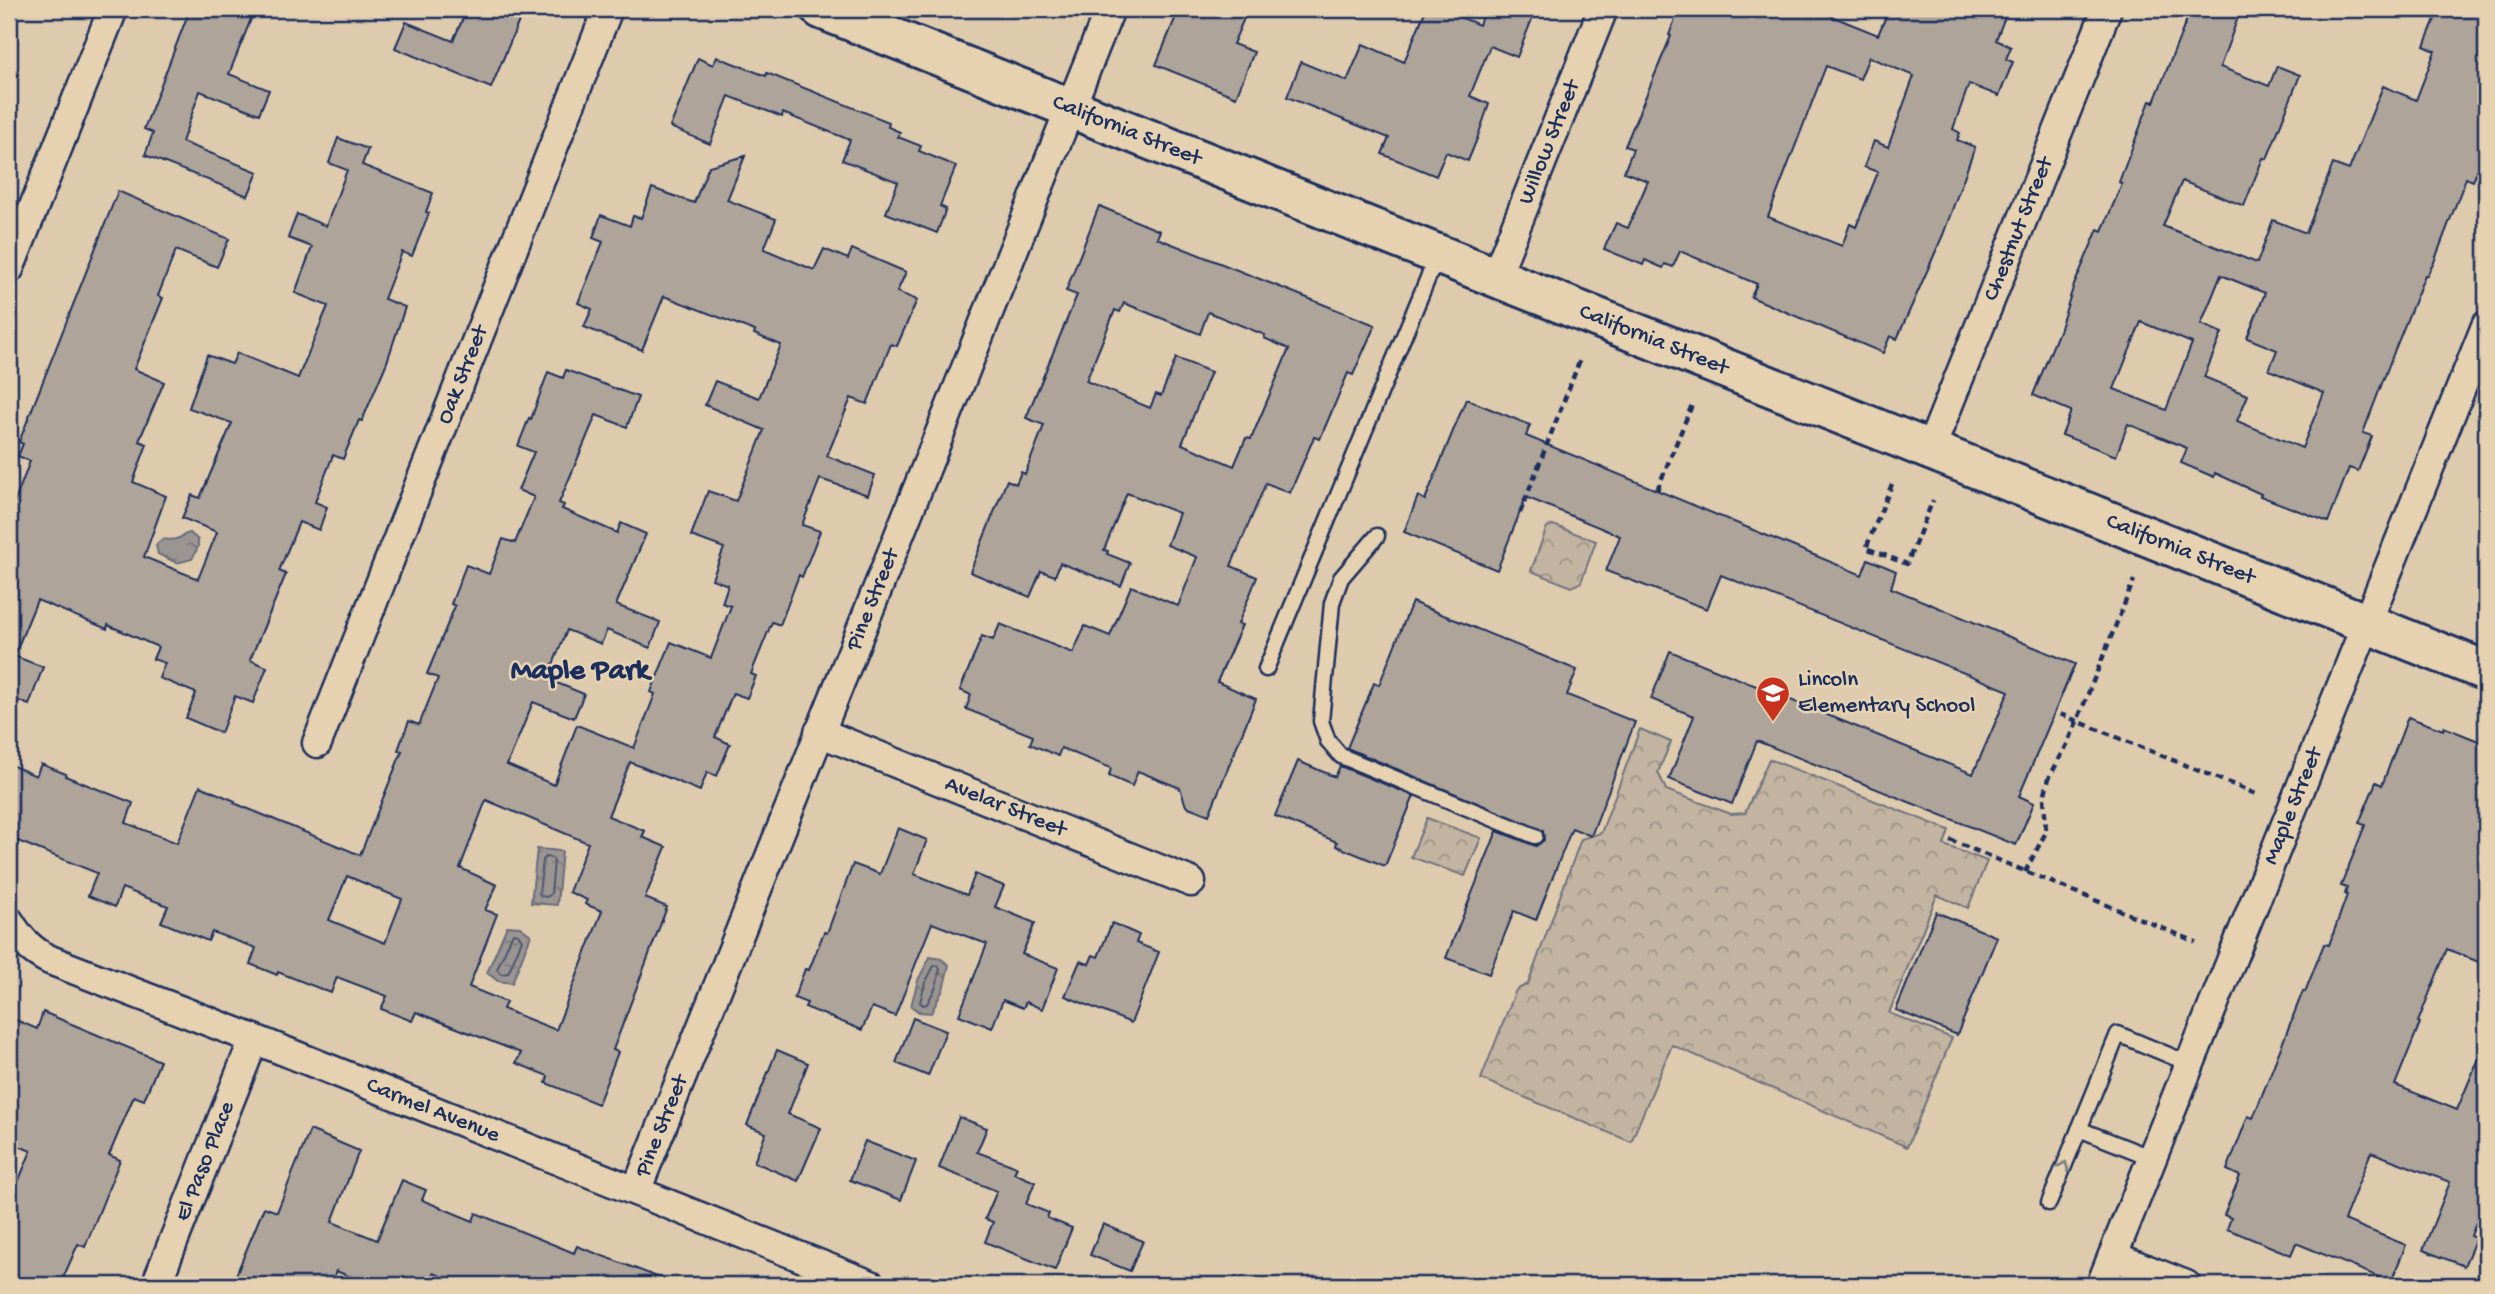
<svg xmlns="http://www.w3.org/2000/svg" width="2495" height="1294" font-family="'Gochi Hand',sans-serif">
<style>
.park{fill:url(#park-crowns);stroke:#6e7280;stroke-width:2}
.water{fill:url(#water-ripples);stroke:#686c7d;stroke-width:2}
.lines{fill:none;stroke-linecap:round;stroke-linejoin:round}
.shore{stroke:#4e5873;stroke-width:2}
.building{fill:#aea499;stroke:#1b2f5e;stroke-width:2;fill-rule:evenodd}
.lane-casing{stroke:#1b2f5e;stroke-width:19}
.street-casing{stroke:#1b2f5e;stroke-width:33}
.secondary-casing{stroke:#1b2f5e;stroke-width:44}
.path{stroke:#1b2f5e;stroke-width:4.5;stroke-dasharray:7 5;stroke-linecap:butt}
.lane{stroke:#e6d2b0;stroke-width:14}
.street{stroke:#e6d2b0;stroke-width:28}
.secondary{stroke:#e6d2b0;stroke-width:38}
.oneway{stroke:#808087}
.labels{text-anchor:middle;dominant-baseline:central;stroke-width:5;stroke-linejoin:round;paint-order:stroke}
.street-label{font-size:23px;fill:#1b2f5e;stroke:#e6d2b0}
.poi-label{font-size:23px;fill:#1b2f5e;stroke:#e6d2b0;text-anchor:start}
.district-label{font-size:30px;font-weight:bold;fill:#1b2f5e;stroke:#e6d2b0}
</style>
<defs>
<pattern id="park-crowns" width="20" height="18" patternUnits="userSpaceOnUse" patternTransform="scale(1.75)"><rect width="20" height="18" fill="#c2b4a1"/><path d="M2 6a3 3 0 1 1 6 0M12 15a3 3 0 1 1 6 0" fill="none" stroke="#9d9386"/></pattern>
<pattern id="water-ripples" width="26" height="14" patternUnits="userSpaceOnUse" patternTransform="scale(1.75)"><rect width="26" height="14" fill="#9b9592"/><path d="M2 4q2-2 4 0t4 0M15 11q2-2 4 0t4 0" fill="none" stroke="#7e7a7a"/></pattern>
</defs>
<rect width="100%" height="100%" fill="#decbad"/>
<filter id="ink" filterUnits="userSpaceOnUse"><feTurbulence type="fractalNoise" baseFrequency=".0143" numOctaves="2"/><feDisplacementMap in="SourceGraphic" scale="14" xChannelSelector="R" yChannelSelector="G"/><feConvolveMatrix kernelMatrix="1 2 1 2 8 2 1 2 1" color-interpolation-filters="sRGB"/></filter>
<g filter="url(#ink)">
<g class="park">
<path d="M1553 525 1596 541 1581 582 1572 587 1531 571 1547 527Z"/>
<path d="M1640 729 1671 742 1658 772 1666 790 1731 814 1745 813 1769 759 1949 830 1944 845 1987 861 1968 908 1937 895 1889 1013 1952 1038 1907 1147 1672 1045 1631 1142 1481 1079 1516 990 1528 984 1581 839 1601 833Z"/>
<path d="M1427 818 1481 838 1465 876 1411 857Z"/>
</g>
<g class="water">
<path d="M190 533 198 540V547L192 559 177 563 158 554 156 545C164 535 166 542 176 539 182 538 183 534 190 533Z"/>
<path d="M537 849 562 851 557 905 531 903Z"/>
<path d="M507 926 520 927 531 935 512 983 498 981 487 973Z"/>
<path d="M930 957 941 959 949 965 943 990 931 1013 919 1012 911 1006 918 980Z"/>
</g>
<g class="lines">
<g class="shore">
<path d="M546 857 552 858 554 861 551 894 547 897 541 896 539 893 543 860Z"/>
<path d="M513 933 518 934 522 940 508 973 501 974 497 969Z"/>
<path d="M934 966 938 965 940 969 936 987 927 1004 923 1005 920 1002 925 983Z"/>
</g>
</g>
<g class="building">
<path d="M190 9H255L229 74 269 90 259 114 200 91 182 142 258 172 248 196 145 155 153 133 144 129Z"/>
<path d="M467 9H524L491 88 395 48 406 22 453 41Z"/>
<path d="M1179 9H1248L1233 44 1254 52 1236 97 1156 65Z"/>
<path d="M1426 9H1441L1479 25 1485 9H1536L1517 57 1490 46 1470 96 1489 104 1477 139 1468 161 1446 152 1436 176 1382 154 1389 138 1287 97 1301 62 1347 81 1363 44 1404 62Z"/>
<path d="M1679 9H1814L1878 35 1889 9H2008L1996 40 2011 47 2006 59 2013 62 1999 96 1969 84 1953 129 1960 133 1957 140 1975 147 1943 235 1897 339 1890 336 1883 353 1751 297 1757 284 1680 251 1673 267 1665 264 1663 268 1645 260 1643 265 1604 249 1616 223 1628 228 1648 181 1624 172 1633 149 1625 146 1671 36 1669 35ZM1869 57 1914 76 1888 147 1874 141 1864 167 1878 172 1856 227 1850 224 1842 246 1768 217 1826 66 1860 79Z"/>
<path d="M2191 9H2241L2220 67 2269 86 2277 66 2300 75 2267 159 2263 158 2244 206 2182 181 2163 226 2257 263 2273 220 2306 233 2333 164 2349 170 2383 86 2416 100 2435 51 2424 46 2439 9H2486V149L2473 181 2466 178 2434 262 2427 276 2425 275 2394 352 2363 433 2372 436 2358 471 2349 468 2328 522 2260 496 2261 494 2215 473 2214 477 2181 463 2187 448 2128 424 2116 456 2062 435 2071 411 2033 395 2059 331 2074 285 2098 229 2102 231 2122 184 2119 182 2150 101 2154 102ZM2221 275 2265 293 2247 338 2277 350 2269 370 2324 393 2302 448 2237 421 2248 395 2204 377 2222 333 2201 324ZM2141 322 2192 343 2166 410 2114 389Z"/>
<path d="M717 57 766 76 767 73 889 122 888 127 900 132 898 137 921 146 919 151 956 166 940 206 946 209 937 233 886 213 898 182 842 160 850 140 783 113 782 117 729 96 710 144 670 127 698 58 713 65Z"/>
<path d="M338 138 368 149 362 165 433 193 426 212 429 213 412 256 402 252 384 299 405 307 387 362 362 421 359 420 343 459 333 455 315 502 327 507 319 530 299 522 279 571 286 574 250 660 267 667 253 703 235 696 221 733 186 718 196 693 159 678 165 663 153 659 158 647 108 625 107 629 37 600 14 656 43 667 29 705 9 697V517L30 461 18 456 23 444 19 442 118 191 229 239 217 267 176 250 158 296 163 298 134 369 164 382 139 441 147 444 133 482 166 496 144 557 198 579 217 532 182 518 192 495 200 498 232 423 189 408 207 355 232 364 237 353 298 378 328 306 295 293 312 247 288 238 297 214 326 226 347 170 329 163Z"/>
<path d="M745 156 727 200 776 219 764 249 814 270 824 249 848 259 852 249 906 272 897 292 917 300 897 346 891 344 867 404 851 398 827 456 875 475 868 495 820 479 802 525 820 531 802 577 799 575 780 625 772 622 751 674 756 676 747 698 733 693 715 737 730 744 717 776 707 772 700 791 630 762 608 816 645 831 642 837 666 847 645 898 667 907 613 1050 618 1052 598 1104 546 1083 548 1076 516 1063 521 1053 416 1012 412 1021 381 1009 387 996 337 977 331 993 278 972 277 975 250 964 256 948 212 932 208 941 161 922 168 906 122 888 115 907 88 896 97 873 18 841H9V764L36 776 41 764 66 774 65 776 133 803 126 823 177 843 200 786 235 801 234 803 360 855 402 751 398 750 409 721 419 725 438 678 427 674 455 606 451 604 466 565 489 574 503 539 515 543 534 497 518 490 534 452 518 446 529 418 531 419 548 372 563 378 566 370 638 397 627 427 596 415 559 503 564 505 562 509 617 533 621 523 646 534 616 605 660 622 650 648 607 630 601 644 567 630 547 679 584 694 574 718 533 702 507 765 554 785 577 725 634 748 655 694 651 692 671 642 711 658 731 606 722 603 728 585 712 579 724 548 691 536 708 491 736 501 764 430 705 405 715 381 759 398 781 345 754 334 755 331 664 296 642 350 584 327 592 309 578 303 603 242 593 238 601 215 630 226 633 216 641 218 652 188 694 203 709 166ZM486 800 588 843 569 892 587 900 585 904 602 911 556 1030 503 1009 506 1002 469 987 497 914 485 910 497 885 460 868ZM347 876 402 899 385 943 329 920Z"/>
<path d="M1099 206 1160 231 1157 238 1375 325 1353 375 1348 373 1320 439 1314 437 1290 493 1266 483 1231 566 1257 577 1238 624 1242 625 1217 682 1256 699 1209 815 1186 806 1180 788 1138 771 1132 786 1109 776 1111 768 1061 748 1058 756 1030 744 1033 736 966 709 971 695 960 690 982 636 993 640 1000 624 1073 653 1085 626 1110 636 1131 586 1178 606 1197 557 1167 545 1179 513 1127 493 1104 550 1108 551 1107 554 1130 563 1121 586 1060 563 1055 576 1041 571 1030 597 970 572 1007 480 1016 484 1021 472 1025 474 1044 425 1026 418 1077 295 1066 291ZM1124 303 1200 334 1208 312 1265 335 1264 338 1289 349 1251 439 1246 438 1234 466 1182 444 1211 372 1176 358 1161 396 1156 394 1150 408 1086 381 1115 310 1120 312Z"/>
<path d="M1466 399 1530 425 1526 436 1862 575 1868 559 1896 571 1891 588 2075 664 2019 796 2034 803 2016 845 1757 741 1732 804 1669 779 1694 716 1651 699 1670 651 1973 774 2009 691 1721 575 1707 609 1606 571 1620 536 1526 497 1497 570 1404 532 1418 496 1425 500Z"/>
<path d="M1412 602 1577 670 1567 695 1635 722 1591 836 1572 828 1536 920 1514 911 1489 974 1446 958 1497 831 1536 846 1544 840 1543 831 1347 748 1374 683 1379 685Z"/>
<path d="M2408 717 2443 730 2444 727 2486 744V965L2447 949 2418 1022 2420 1023 2395 1085 2457 1110 2486 1041V1197L2471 1236 2476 1238 2464 1266 2423 1250 2450 1182 2371 1152 2344 1220 2406 1245 2391 1282 2296 1243 2291 1255 2227 1229 2231 1218 2224 1215 2240 1176 2227 1170 2248 1116 2253 1118 2303 991 2305 992 2324 944 2329 945 2347 895 2345 894 2347 888 2341 886 2365 825 2359 823 2376 782 2382 785Z"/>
<path d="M1298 761 1335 777 1340 766 1414 796 1385 866 1336 846 1337 842 1275 816Z"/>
<path d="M898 828 927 840 914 874 967 895 975 874 1004 886 995 907 1035 923 1022 954 1058 968 1042 1009 1026 1002 1023 1008 1003 1000 992 1028 959 1015 987 944 932 923 895 1016 872 1007 862 1030 805 1007 807 1003 794 998 805 969 809 970 824 932 827 933 853 864 880 874Z"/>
<path d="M1936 912 1997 937 1957 1035 1896 1010Z"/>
<path d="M1112 923 1139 935 1136 943 1159 952 1131 1023 1065 996 1080 961 1089 964 1093 955 1098 957Z"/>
<path d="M43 1012 160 1061 144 1100 134 1096 109 1155 120 1160 85 1247 78 1244 60 1285H9V1204L31 1151 9 1142V1017L37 1029Z"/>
<path d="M913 1018 946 1031 928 1076 896 1063Z"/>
<path d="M777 1050 808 1063 788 1114 821 1128 798 1181 754 1162 766 1133 747 1125Z"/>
<path d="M959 1117 987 1128 977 1152 1017 1167 1014 1173 1035 1182 1026 1204 1049 1213 1047 1218 1072 1228 1055 1270 985 1242 993 1222 985 1219 997 1191 939 1168Z"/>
<path d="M310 1130 359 1151 332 1222 377 1240 402 1180 426 1190 422 1200 473 1221 476 1213 574 1253 577 1246 673 1283 672 1285H466L433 1273 429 1285H372L336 1271 331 1285H232L264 1207 277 1212Z"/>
<path d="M865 1141 916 1161 901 1200 850 1180Z"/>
<path d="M1103 1224 1143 1241 1130 1271 1090 1255Z"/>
</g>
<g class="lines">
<g class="lane-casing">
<g id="lane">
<path d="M1377 536 1341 578 1332 603 1321 721 1328 741 1341 756 1535 836"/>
<path d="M1266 669 1437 256"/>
<path d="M2079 1129 2152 1158"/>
<path d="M2049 1203 2118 1034 2190 1064"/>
</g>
</g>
<g class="street-casing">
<g id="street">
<path d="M9 269 113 9"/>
<path id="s1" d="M1496 276 1603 9"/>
<path id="s2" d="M1930 450 2107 9"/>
<path id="s3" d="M819 732 1191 882"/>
<path id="s4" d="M317 743 608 9"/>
<path id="s5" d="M9 921C20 939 31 951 50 960L254 1039 871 1285"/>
<path id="s6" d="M636 1191 1110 9"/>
<path d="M2113 1256 2186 1285"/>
<path id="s7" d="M156 1285 254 1039"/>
<path id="s8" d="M2101 1285 2486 326"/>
</g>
</g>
<g class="secondary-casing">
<g id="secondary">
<path id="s9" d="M821 9 2486 671"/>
</g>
</g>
<g class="path">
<path d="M1892 484 1866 548 1907 564 1933 500"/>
<path d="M1657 490 1692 405"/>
<path d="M1520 513 1580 360"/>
<path d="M2060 714 2256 794"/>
<path d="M1950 840 2196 942"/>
<path d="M2025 872 2046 832 2044 797 2049 778 2069 741 2134 580"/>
</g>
<use href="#lane" class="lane"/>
<use href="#street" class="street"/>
<use href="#secondary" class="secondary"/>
</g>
<defs><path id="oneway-chevron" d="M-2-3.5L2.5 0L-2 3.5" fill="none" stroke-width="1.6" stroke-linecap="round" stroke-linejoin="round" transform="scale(1.75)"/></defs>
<use class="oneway" href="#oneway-chevron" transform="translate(2064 1166) rotate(-68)"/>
</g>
<defs>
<g id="school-pin" transform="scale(1.75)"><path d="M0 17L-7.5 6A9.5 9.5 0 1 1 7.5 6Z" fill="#c8321e" stroke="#e6d2b0"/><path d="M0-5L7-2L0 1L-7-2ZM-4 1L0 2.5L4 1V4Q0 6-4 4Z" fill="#fff"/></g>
</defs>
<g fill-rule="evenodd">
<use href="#school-pin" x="1773" y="693"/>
</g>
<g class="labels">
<g class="street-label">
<text stroke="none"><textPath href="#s9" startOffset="329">California Street</textPath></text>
<text stroke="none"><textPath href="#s1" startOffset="144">Willow Street</textPath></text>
<text stroke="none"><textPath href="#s2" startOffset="238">Chestnut Street</textPath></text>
<text stroke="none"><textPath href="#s9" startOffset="896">California Street</textPath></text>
<text stroke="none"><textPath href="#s4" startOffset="396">Oak Street</textPath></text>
<text stroke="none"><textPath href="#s9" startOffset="1463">California Street</textPath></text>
<text stroke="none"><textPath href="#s6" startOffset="637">Pine Street</textPath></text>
<text stroke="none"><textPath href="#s8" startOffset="516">Maple Street</textPath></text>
<text stroke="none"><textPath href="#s3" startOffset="201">Avelar Street</textPath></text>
<text stroke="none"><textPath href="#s5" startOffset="469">Carmel Avenue</textPath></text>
<text stroke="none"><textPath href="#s6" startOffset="70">Pine Street</textPath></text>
<text stroke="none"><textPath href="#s7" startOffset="133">El Paso Place</textPath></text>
</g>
<g class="poi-label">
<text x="1798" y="680">Lincoln<tspan x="1798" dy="26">Elementary School</tspan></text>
</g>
<g class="district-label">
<text x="580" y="672">Maple Park</text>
</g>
</g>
<rect width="2495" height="1294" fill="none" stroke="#e6d2b0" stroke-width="35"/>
<rect x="18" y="18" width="2460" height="1259" fill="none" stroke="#1b2f5e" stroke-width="2.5" filter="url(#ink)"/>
</svg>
